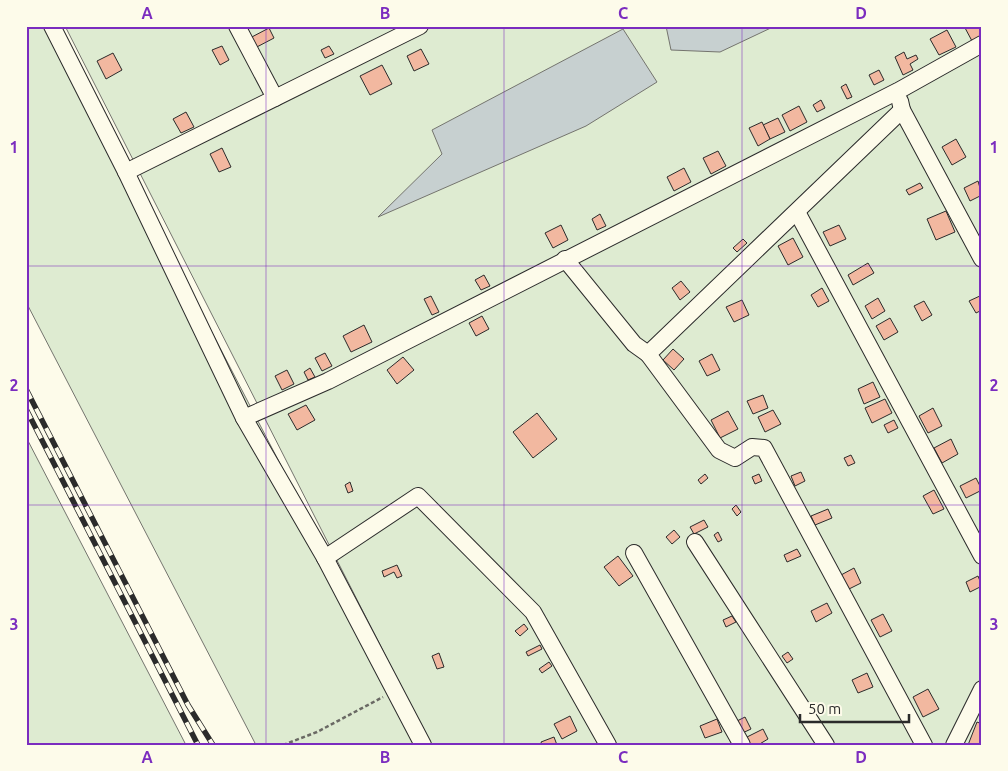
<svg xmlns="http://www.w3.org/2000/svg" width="1008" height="771" font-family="Ubuntu,sans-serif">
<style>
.green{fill:#deebd1;stroke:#74746e}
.water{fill:#c7d0d0;stroke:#74746e}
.building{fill:#f2b8a0;stroke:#2b2b2b}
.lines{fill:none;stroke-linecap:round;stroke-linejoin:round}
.minor-casing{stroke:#2b2b2b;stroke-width:18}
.path{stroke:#6a6964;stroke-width:2.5;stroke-dasharray:4 2.5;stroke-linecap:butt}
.minor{stroke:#fdfbea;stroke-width:16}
.rail-casing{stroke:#2b2b2b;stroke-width:5.5}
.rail{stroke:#fdfbea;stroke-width:4;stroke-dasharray:11;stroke-linecap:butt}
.grid{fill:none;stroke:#7b2cbf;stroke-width:1;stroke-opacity:0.55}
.neatline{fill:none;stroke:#7b2cbf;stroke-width:2}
.grid-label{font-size:16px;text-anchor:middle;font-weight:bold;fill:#7b2cbf}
</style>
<rect width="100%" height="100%" fill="#fdfbea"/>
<g class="green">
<path d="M26 26H53L426 745H256L26 302Z"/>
<path d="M65 26H982V745H431Z"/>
<path d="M26 437 186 745H26Z"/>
</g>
<g class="water">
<path d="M666 26H775L720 52 671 50Z"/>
<path d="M623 29 657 82 586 126 378 217 442 154 432 130Z"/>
</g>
<g class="building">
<path d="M964 26H981L982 36 972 41Z"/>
<path d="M269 28 274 38 253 49 248 39Z"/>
<path d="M947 30 956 47 939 55 930 39Z"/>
<path d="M222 46 229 60 220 65 212 50Z"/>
<path d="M329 46 334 54 325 58 321 50Z"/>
<path d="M421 49 429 64 414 71 407 56Z"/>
<path d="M904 52 907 59 916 55 918 59 910 64 913 70 903 75 895 57Z"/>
<path d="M113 53 122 70 106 79 97 61Z"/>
<path d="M382 65 392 84 370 95 360 76Z"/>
<path d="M879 70 884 80 874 85 869 75Z"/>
<path d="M846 84 852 97 847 99 841 87Z"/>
<path d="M821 100 825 108 817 112 813 105Z"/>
<path d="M799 106 807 122 790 131 782 115Z"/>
<path d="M186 112 194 127 181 133 173 119Z"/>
<path d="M778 118 785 132 770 139 763 125Z"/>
<path d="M762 122 770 139 758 146 749 128Z"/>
<path d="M956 139 966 157 952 165 942 147Z"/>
<path d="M222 148 231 167 219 172 210 154Z"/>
<path d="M718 151 726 166 711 174 703 158Z"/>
<path d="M684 168 691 182 674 191 667 177Z"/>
<path d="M978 181 982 195 970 201 964 188Z"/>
<path d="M920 183 923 188 909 195 906 190Z"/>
<path d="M946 211 955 232 936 240 927 219Z"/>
<path d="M600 214 606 226 597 230 592 219Z"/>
<path d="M561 225 568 240 553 248 545 233Z"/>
<path d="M839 225 846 239 830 246 823 232Z"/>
<path d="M793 238 803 257 788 265 778 246Z"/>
<path d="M743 239 747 243 737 252 733 248Z"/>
<path d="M868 263 874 273 853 285 848 275Z"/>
<path d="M484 275 490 286 481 290 475 280Z"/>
<path d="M681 281 690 292 680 300 672 288Z"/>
<path d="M822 288 829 301 818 307 811 295Z"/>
<path d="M982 295V310L976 313 969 301Z"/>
<path d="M431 296 439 312 432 315 424 299Z"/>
<path d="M878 298 885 311 872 319 865 306Z"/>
<path d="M742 300 749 315 734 322 726 307Z"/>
<path d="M924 301 932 315 922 321 914 306Z"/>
<path d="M482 316 489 329 476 336 469 323Z"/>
<path d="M890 318 898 332 884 340 876 326Z"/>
<path d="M364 325 372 342 351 352 343 336Z"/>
<path d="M673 349 684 359 674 370 663 360Z"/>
<path d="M325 353 332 366 322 371 315 358Z"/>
<path d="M712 354 720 370 707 376 699 361Z"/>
<path d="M403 357 414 370 397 384 387 370Z"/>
<path d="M310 368 315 377 308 380 304 372Z"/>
<path d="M287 370 294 384 282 390 275 376Z"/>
<path d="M873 382 880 397 864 404 858 389Z"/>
<path d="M763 395 768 408 753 414 747 401Z"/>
<path d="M885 399 892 413 872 423 865 408Z"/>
<path d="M306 405 315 420 297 430 288 414Z"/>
<path d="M933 408 942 426 928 433 919 416Z"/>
<path d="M773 410 781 424 765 432 758 417Z"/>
<path d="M728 411 738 429 720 438 711 420Z"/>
<path d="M537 413 557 439 533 458 513 432Z"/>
<path d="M894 420 898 428 888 433 884 425Z"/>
<path d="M951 439 958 454 942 463 934 448Z"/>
<path d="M851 455 855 463 848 466 844 458Z"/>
<path d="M801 472 805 481 795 486 791 476Z"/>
<path d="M705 474 708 478 701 484 698 480Z"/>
<path d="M759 474 762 481 755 484 752 477Z"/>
<path d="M976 478 982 490 966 498 960 486Z"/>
<path d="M350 482 353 491 348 493 345 485Z"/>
<path d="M934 490 944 509 933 514 923 496Z"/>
<path d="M736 505 741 512 737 516 732 509Z"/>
<path d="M828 509 832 518 815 525 811 516Z"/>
<path d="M704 520 708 527 694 534 690 527Z"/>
<path d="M674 530 680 537 672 544 666 537Z"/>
<path d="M718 532 722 540 718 542 714 535Z"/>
<path d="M797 549 801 556 787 562 784 555Z"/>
<path d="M618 556 633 576 619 586 604 567Z"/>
<path d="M397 565 402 576 397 578 394 572 384 577 382 571Z"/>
<path d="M854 568 861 583 849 589 841 575Z"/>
<path d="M978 576 982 586 970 592 966 582Z"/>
<path d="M827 603 832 613 816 622 811 611Z"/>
<path d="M883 614 892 631 880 637 871 620Z"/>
<path d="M732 616 736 622 726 627 723 620Z"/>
<path d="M524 624 528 629 520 636 515 631Z"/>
<path d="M540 645 542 649 528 656 526 652Z"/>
<path d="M788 652 793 659 787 663 782 656Z"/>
<path d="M439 653 444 667 437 669 432 656Z"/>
<path d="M549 662 552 666 542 673 539 669Z"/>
<path d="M867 673 873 687 858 693 852 680Z"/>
<path d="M928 689 939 709 923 717 913 697Z"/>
<path d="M570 716 577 731 562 739 554 724Z"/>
<path d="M745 717 751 729 736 736 731 724Z"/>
<path d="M717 719 722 732 705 738 700 726Z"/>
<path d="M977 722 982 724V745H968Z"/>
<path d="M763 729 768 739 758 745H744L741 740Z"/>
<path d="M554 737 557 745H542L541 742Z"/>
</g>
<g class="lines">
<g class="minor-casing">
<g id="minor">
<path d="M52 26 126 172 244 418 325 558 423 745"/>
<path d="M237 26 275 98"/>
<path d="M900 101 902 110 982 259"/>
<path d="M902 110 648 354 719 450 735 458 752 447 764 448 924 745"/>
<path d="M126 172 420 26"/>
<path d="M797 212 982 556"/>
<path d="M565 259 634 344 648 354"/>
<path d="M244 418 328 381 898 91 982 44"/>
<path d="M695 542 826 745"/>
<path d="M634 553 742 745"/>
<path d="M325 558 418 496 533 612 608 745"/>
<path d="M954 745 982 689"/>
</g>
</g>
<path class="path" d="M283 745 317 732 383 697"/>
<use href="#minor" class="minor"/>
<g class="rail-casing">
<g id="rail">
<path d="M26 389 188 705 213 745"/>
<path d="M26 409 198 745"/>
</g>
</g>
<use href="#rail" class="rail"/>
</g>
<path class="grid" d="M266 26V745M504 26V745M742 26V745M26 266H982M26 505H982"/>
<rect width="1008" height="771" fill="none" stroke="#fdfbea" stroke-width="55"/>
<path d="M800 714v8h109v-8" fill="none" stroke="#2b2b2b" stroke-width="2.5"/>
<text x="808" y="714" font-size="15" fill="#2b2b2b" stroke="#fdfbea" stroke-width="4" paint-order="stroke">50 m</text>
<rect x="28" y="28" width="952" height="716" class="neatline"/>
<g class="grid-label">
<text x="147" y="19">A</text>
<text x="385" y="19">B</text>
<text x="623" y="19">C</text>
<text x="861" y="19">D</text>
<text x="14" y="153">1</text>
<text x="994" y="153">1</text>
<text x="14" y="391">2</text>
<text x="994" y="391">2</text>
<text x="14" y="630">3</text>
<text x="994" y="630">3</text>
<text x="147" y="763">A</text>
<text x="385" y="763">B</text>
<text x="623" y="763">C</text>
<text x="861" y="763">D</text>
</g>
</svg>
